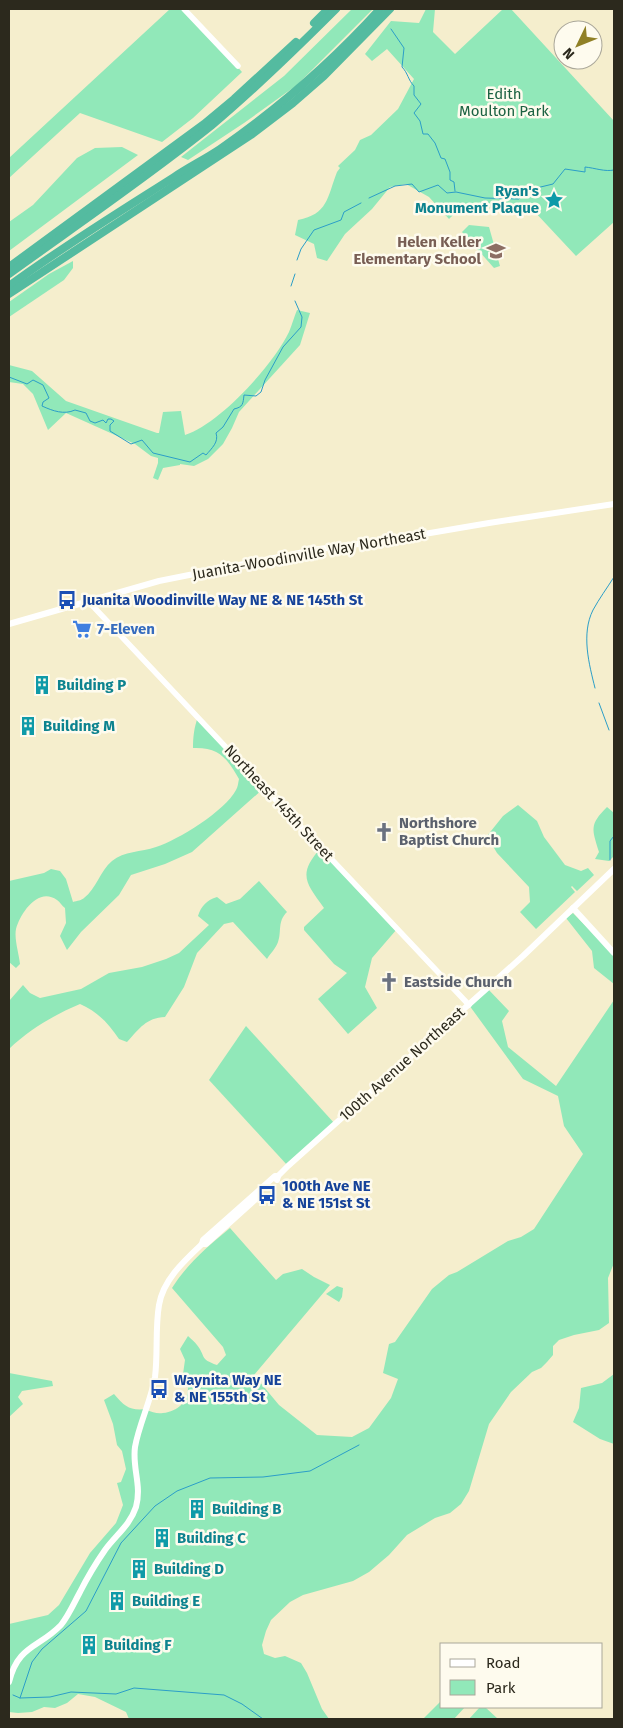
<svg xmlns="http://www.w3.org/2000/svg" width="623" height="1728" font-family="'Fira Sans',sans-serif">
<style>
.green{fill:#91e8b9}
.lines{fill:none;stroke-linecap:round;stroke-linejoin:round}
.stream{stroke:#2b9ec8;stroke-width:1}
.tertiary{stroke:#fff;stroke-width:5.5}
.secondary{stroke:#fff;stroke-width:6}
.motorway{stroke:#54bba0;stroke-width:8}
.labels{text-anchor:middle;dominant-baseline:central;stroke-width:5;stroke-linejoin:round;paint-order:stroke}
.park-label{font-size:15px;fill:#1c6242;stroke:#fefbee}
.culture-label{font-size:15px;font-weight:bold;fill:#0d838f;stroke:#fefbee;text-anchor:start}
.education-label{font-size:15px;font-weight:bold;fill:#785e54;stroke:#fefbee;text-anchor:end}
.street-label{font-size:15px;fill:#2c291d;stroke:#fefbee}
.transit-label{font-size:15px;font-weight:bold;fill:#164399;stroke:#fefbee;text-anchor:start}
.shop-label{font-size:15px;font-weight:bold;fill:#366cbe;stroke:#fefbee;text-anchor:start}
.worship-label{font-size:15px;font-weight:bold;fill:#5b616d;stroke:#fefbee;text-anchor:start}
</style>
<rect width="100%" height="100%" fill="#f5eecd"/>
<g class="green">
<path d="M170 9H184L242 72 193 118 162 142 80 113 9 178V158Z"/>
<path d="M352 9H373L297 85 244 123 188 160 181 157 284 76Z"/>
<path d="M426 9H435L433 32 455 54 503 9H511L614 121V222L576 256 533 210 461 207 449 219 429 197 406 184 390 187 372 209 345 234 327 261 317 258 314 244 295 235 298 220C328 214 327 198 337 172L340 168 338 166 355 150 360 140 371 135 398 109 414 79 387 49 372 61 365 54 391 21 419 23Z"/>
<path d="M122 147 138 155 9 251V222L33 205 77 158 95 148Z"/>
<path d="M469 225 489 227 500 266 494 268 462 232Z"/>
<path d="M73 261V268L64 280 9 317V302L49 274Z"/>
<path d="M297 310 310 313 300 345 239 412 232 428 223 444 208 459 194 466 180 464V465L163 468 158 480 153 478 158 463V458L151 456 135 444 66 413 48 430 33 394 23 384 9 382V365L32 371 66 401 157 433H159L163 412 181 411 185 435C220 424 273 365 289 332 292 325 294 317 297 310Z"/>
<path d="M198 717 264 788 192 852 165 864 131 875 119 895 81 932 67 950 60 936 66 923 65 908C62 906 60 902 57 900 38 886 20 914 16 929 14 939 19 954 20 964L16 968 9 962V881L44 873 51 869 60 871 66 879 73 902C77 901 82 900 84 898 96 889 100 871 112 861 124 851 141 852 156 847 178 840 225 811 236 790 238 787 238 783 239 779 227 758 219 747 193 748 193 738 194 727 198 717Z"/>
<path d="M518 805 537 821 544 837 565 865 581 871 588 868 594 875 577 891 572 886 571 887 575 892 536 929 520 912 530 902 529 887 497 853 487 836 503 816Z"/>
<path d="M607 807 614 813V856L609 861 595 859 599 852C592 829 589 825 607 807Z"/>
<path d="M321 848 397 929 372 958 365 987 377 1008 348 1034 318 999 347 973 334 964 304 930V927L324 908C306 883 297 874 321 848Z"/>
<path d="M259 881 287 912C277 922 282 931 278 942 276 948 270 954 267 959L233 922 224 924 197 953 184 987 165 1017C146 1018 140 1028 127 1042L119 1039C109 1024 98 1012 80 1004 54 1015 30 1029 9 1049V1001L23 985 30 993 40 998 81 989 109 973 142 967 166 959 179 953 209 925 198 916C201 906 207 900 217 897L226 904 240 899Z"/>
<path d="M573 913 614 955V984L594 968 592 951 566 918Z"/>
<path d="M487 988 509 1011 502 1021 508 1047 556 1086 614 1000V1263L608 1278 609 1323 599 1330 574 1335 559 1340 553 1346V1355L547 1362 541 1368 532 1372 511 1392 489 1424 469 1491 461 1504 450 1513 435 1518 407 1535 389 1555 369 1572 353 1581 303 1595 290 1602 271 1620 266 1631 262 1645 264 1654 275 1658 285 1656 301 1663 307 1673 322 1709 329 1719H129L126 1712 95 1697 78 1694 67 1703 55 1708 44 1707 32 1712 18 1713 9 1712V1624L48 1615 59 1605 90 1553 116 1523 123 1505 117 1483 121 1482 126 1469 122 1451 117 1445 113 1424 104 1400 114 1394C125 1407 130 1411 147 1409V1410C152 1412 157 1414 163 1413 184 1411 195 1391 183 1374L185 1360 180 1349 188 1336C191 1339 195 1342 197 1345 206 1356 199 1359 217 1365L226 1355 223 1347 172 1288C188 1263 207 1247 230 1228L276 1280 283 1274 302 1269 314 1277 330 1285 254 1375 279 1405 317 1435 352 1437 369 1428 391 1398 398 1379 383 1373 389 1344 395 1342 432 1289 449 1275 457 1272 508 1241 521 1237 534 1229 583 1154 564 1126 558 1096 523 1079 469 1005Z"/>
<path d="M246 1026 335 1124 288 1166 209 1080Z"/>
<path d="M337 1286 343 1288 342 1297 339 1302 326 1294Z"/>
<path d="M9 1373 52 1381 53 1386 22 1391 18 1397 23 1404 9 1417Z"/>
<path d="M614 1374V1444L600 1439 573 1422 579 1408 581 1388 602 1383Z"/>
<path d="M442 1700V1707H465L454 1719H423Z"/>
<path d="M480 1707H485L498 1719H469Z"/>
</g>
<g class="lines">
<g class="stream">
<path d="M391 29 404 48 402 67C408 73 408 80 414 86V95L421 104 414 113 420 121 423 134H428L435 143 441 158 445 159 450 172V180L454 182 455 191"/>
<path d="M369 198 395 186 412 184 419 192 438 185 447 193 456 192 485 198 519 199 524 191 553 184 565 169 585 172V167C595 168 605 172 614 170"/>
<path d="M297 260 301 249 314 230 341 220 344 212 361 203"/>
<path d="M291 286 295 274"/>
<path d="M9 377 27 384 33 380 43 385 49 398 43 402 42 406C53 411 64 415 75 410L86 413 90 421 95 423 103 420 106 423 108 419H111L114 421 110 425V431L131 444 142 440 153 453 190 462 203 453 206 455C212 448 219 442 216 433L223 427 234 409C243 407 243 404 244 395L256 396 261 392 265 380 283 347 301 327 302 317 295 301"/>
<path d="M595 688C589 664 581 634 593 610 599 599 607 588 614 577"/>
<path d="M599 703 609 730"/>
<path d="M610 860V841L614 836"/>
<path d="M13 1695 20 1698 50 1697 71 1692 116 1694 134 1688 224 1695 242 1704 263 1719"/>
<path d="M20 1698 32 1662 42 1649 86 1611 121 1543 155 1506 177 1491 210 1478 263 1477 310 1471 359 1445"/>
</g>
<g class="tertiary">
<path d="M184 9 238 66"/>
<path d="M89 602 469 1005"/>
</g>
<g class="secondary">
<path d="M9 624 159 581 319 549 389 540 489 523 614 504"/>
<path d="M573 908 614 953"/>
<path d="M277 1180 278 1176 288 1166 523 956 614 869"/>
<path d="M202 1244H206L257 1198"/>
<path d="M9 1682C18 1645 39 1648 61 1625 69 1615 74 1603 80 1592 87 1578 96 1563 105 1550 116 1535 130 1525 136 1507 142 1485 132 1468 135 1447 139 1424 151 1401 155 1377 158 1354 155 1329 159 1305 163 1280 184 1261 202 1244L203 1240 275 1176H278"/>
</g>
<g class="motorway">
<path d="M314 23 328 9"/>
<path d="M9 267 204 124 234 99 296 42"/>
<path d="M9 274C77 225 146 178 211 126 255 89 296 49 336 9"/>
<path d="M9 286C62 247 119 212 174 177 189 167 205 159 220 149 279 108 332 62 380 9"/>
<path d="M9 294 251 135 293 103 324 76 390 9"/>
</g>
</g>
<defs>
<g id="sight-bare" transform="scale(1.5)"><path d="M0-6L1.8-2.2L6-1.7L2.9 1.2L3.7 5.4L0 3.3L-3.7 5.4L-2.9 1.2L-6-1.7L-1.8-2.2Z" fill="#0f9aa8" stroke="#fefbee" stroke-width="2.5" paint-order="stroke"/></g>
<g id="school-bare" transform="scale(1.5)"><path d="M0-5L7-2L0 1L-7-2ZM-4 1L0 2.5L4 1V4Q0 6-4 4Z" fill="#8d6e63" stroke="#fefbee" stroke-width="2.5" paint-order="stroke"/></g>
<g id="bus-bare" transform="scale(1.5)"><path d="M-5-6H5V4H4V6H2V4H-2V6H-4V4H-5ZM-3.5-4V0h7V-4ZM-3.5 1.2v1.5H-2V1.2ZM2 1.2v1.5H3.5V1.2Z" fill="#1a4fb4" stroke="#fefbee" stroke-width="2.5" paint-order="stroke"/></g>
<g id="supermarket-bare" transform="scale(1.5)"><path d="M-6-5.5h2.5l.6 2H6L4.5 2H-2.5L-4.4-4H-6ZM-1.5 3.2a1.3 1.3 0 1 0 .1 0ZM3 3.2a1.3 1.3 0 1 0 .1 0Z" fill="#3f7fe0" stroke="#fefbee" stroke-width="2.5" paint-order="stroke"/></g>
<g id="building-bare" transform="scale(1.5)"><path d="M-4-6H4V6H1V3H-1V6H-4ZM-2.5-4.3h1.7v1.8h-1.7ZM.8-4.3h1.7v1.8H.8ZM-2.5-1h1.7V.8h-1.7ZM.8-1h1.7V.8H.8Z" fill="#0f9aa8" stroke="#fefbee" stroke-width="2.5" paint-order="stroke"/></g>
<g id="church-bare" transform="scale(1.5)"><path d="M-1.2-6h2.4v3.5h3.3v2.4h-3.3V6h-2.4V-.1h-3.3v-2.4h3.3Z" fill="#6b7280" stroke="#fefbee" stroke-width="2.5" paint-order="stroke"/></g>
</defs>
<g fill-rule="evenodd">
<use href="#sight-bare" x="554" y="200"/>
<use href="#school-bare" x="496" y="251"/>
<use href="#bus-bare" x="67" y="600"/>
<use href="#supermarket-bare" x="82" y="629"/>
<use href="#building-bare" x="42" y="685"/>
<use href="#building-bare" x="28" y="726"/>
<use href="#church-bare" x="384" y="832"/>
<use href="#church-bare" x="389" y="982"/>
<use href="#bus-bare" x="267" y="1195"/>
<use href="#bus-bare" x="159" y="1389"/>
<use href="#building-bare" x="197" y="1509"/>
<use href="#building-bare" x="162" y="1538"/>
<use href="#building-bare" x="139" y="1569"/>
<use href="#building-bare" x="117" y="1601"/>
<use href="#building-bare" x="89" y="1645"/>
</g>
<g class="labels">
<g class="park-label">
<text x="504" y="94">Edith<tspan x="504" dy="17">Moulton Park</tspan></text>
</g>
<g class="culture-label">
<text x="539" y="191" text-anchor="end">Ryan's<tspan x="539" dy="17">Monument Plaque</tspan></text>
<text x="57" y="685">Building P</text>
<text x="43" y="726">Building M</text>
<text x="212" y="1509">Building B</text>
<text x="177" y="1538">Building C</text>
<text x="154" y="1569">Building D</text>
<text x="132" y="1601">Building E</text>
<text x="104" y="1645">Building F</text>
</g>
<g class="education-label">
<text x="481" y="242">Helen Keller<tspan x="481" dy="17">Elementary School</tspan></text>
</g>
<g class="street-label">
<text transform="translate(309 554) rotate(-10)">Juanita-Woodinville Way Northeast</text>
<text transform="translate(279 803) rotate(47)">Northeast 145th Street</text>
<text transform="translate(402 1064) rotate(-42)">100th Avenue Northeast</text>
</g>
<g class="transit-label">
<text x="82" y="600">Juanita Woodinville Way NE &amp; NE 145th St</text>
<text x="282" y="1186">100th Ave NE<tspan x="282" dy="17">&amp; NE 151st St</tspan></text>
<text x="174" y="1380">Waynita Way NE<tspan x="174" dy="17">&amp; NE 155th St</tspan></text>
</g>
<g class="shop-label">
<text x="97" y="629">7-Eleven</text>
</g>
<g class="worship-label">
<text x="399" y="823">Northshore<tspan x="399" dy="17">Baptist Church</tspan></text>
<text x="404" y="982">Eastside Church</text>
</g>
</g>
<rect width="623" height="1728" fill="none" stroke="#2c291d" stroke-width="20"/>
<rect x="440" y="1643" width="162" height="65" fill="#fefbee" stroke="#aaa79a"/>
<rect x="450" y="1659" width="25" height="8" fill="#ffffff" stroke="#aaa79a"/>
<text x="486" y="1668" font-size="15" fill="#2c291d">Road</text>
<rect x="450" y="1680" width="25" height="15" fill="#91e8b9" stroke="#aaa79a"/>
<text x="486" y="1693" font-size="15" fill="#2c291d">Park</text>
<g transform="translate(578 45) rotate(227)"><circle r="24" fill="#fefbee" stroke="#aaa79a"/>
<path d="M0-4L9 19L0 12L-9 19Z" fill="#908026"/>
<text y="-8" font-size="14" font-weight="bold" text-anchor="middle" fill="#2c291d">N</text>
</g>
</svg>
